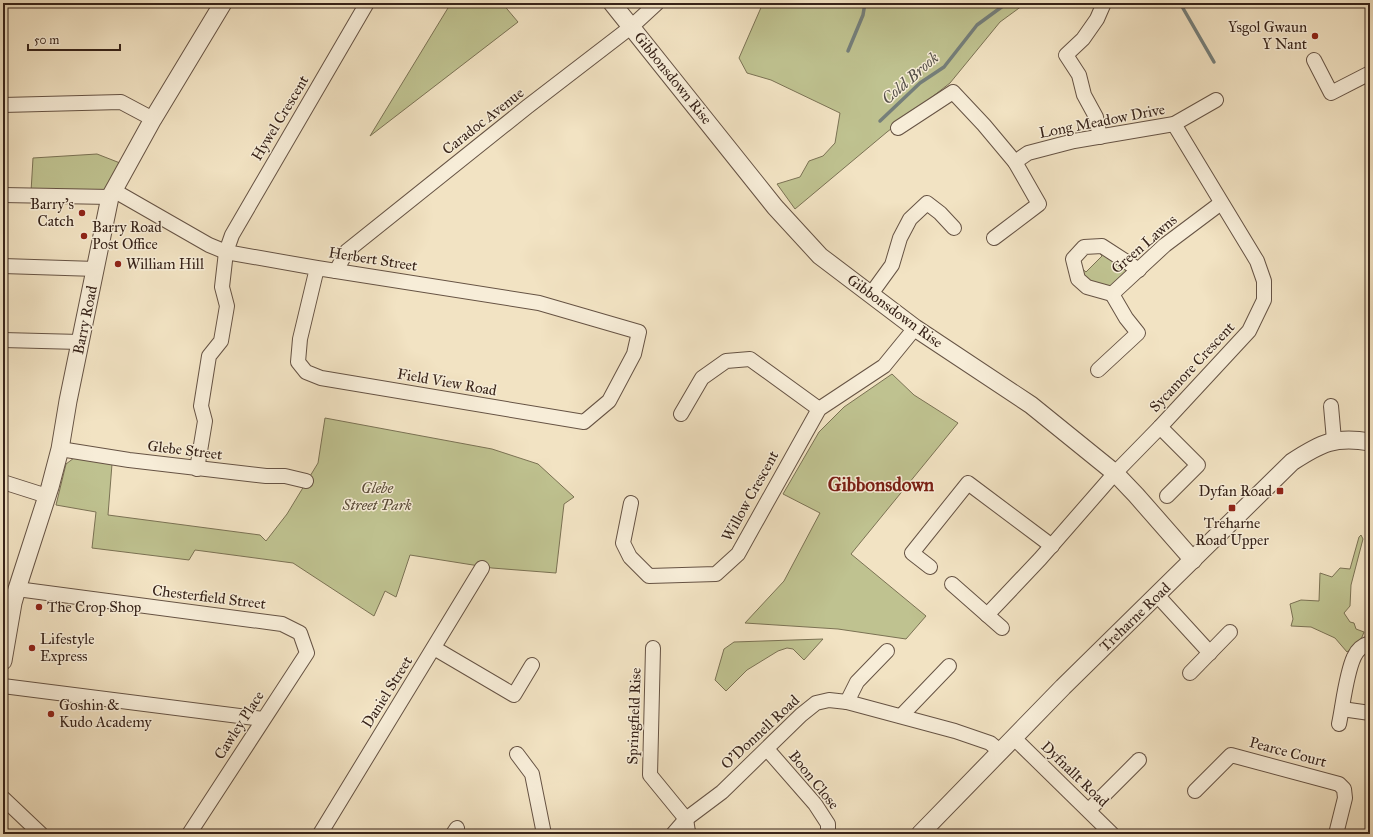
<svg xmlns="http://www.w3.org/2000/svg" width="1373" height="837" font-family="'IM FELL Great Primer',serif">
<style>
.green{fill:#bfc290;stroke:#7b7254}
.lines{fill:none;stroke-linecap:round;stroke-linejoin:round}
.stream{stroke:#757f7b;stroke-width:3.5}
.minor-casing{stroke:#665344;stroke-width:16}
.tertiary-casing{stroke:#665344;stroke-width:19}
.minor{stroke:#f7edd8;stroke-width:14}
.tertiary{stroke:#f7edd8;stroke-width:17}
.poi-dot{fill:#8f2418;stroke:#f7edd8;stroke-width:1.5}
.labels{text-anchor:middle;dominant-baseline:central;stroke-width:3;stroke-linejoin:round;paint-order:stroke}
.poi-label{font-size:15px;fill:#372319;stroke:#f7edd8;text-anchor:start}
.street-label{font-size:15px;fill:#372319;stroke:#f7edd8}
.park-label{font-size:15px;font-style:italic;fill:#594b37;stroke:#f7edd8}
.water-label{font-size:16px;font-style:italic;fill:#56514a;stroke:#f7edd8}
.district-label{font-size:19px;font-weight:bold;fill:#7a1f14;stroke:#f7edd8}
</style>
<rect width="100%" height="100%" fill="#f2e3c3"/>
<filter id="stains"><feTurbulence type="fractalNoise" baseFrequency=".005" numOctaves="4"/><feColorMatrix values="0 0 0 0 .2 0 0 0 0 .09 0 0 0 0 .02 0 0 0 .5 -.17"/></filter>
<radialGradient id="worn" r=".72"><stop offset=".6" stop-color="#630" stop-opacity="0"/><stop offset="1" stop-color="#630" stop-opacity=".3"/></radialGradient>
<g class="green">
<path d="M451 3H502L518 22 370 136Z"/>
<path d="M763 3H1026L1000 22 950 83 887 132 795 209 777 184 800 177 809 161 823 156 835 143 840 113 771 80 747 73 739 58Z"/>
<path d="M97 154 120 163 103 193 31 192 33 158Z"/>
<path d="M1097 250 1127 270V276L1112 288H1105L1082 277 1080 267 1086 272 1102 256Z"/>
<path d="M892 374 914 395 958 423 851 554 926 616 906 639 838 629 745 623 784 581 820 513 783 494 819 432 844 407Z"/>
<path d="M325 418 492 449 538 464 574 497 564 504 556 573 492 568 410 555 396 597 385 591 374 616 293 563 195 550 189 560 92 548 96 512 56 505 66 464 74 458 112 464 108 515 260 535 266 541 287 514 318 463Z"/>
<path d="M1361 535 1363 539 1351 585 1350 606 1344 613 1350 622 1354 623 1356 629 1364 632 1360 642 1347 652 1335 638 1311 627 1291 626 1293 619 1290 604 1301 600 1319 601 1320 573 1332 577 1340 568 1350 569 1359 537Z"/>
<path d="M823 639 804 660 793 649 787 648 778 651 747 670 726 691 715 680 724 649 734 642Z"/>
</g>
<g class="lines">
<g class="stream">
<path d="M1180 3 1214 62"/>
<path d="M848 51 863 15 865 3"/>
<path d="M880 121 920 83 944 67 977 25 1007 3"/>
</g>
<g class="minor-casing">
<g id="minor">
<path d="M1314 60 1331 93 1370 73"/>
<path d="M3 105 121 102 153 119"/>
<path d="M898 128 953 92 984 125 1015 162 1028 153 1074 141 1174 124 1216 100"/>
<path d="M1100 137 1096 117 1084 95 1079 75 1066 55 1083 39 1097 19 1104 3"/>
<path d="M113 190 209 245 226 252 317 268 539 303 639 332 634 354 609 401 584 422 321 378 306 372 298 362 300 339 317 268"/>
<path d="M3 195 110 197"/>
<path d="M994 238 1039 204 1015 162"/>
<path d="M3 266 96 269"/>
<path d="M336 271 347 251 527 107 631 27 657 3"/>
<path d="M871 294 892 265 900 238 910 219 927 203 940 213 954 228"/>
<path d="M1112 294 1087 287 1078 279 1073 259 1084 247 1102 246 1139 270"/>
<path d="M3 340 80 342"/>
<path d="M1098 370 1138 333 1126 318 1112 294 1165 245 1221 203"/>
<path d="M1331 406 1334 440"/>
<path d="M681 414 702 378 726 361 750 359 819 409"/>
<path d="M1160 427 1198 465 1167 496"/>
<path d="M60 449 129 460 266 476H285L306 481"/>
<path d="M197 469 205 421 201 406 209 356 221 341 227 306 222 287 226 252 232 235 367 3"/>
<path d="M3 482 47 496"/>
<path d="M631 503 623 543 630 557 649 576 716 574 738 554 819 409 884 366 915 328"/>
<path d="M930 567 912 553 968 483 1052 546"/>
<path d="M952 584 1002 628"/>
<path d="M17 589 282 624 300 633 307 653 189 834"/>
<path d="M1157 595 1210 653"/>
<path d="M987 615 1040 559 1115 473 1160 427 1249 331 1264 300V281L1257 261 1174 124"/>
<path d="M434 648 514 695 532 665"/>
<path d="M653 648 650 775 686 819 688 832 690 834"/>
<path d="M1190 673 1230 632"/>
<path d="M3 686 263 719"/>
<path d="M847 702 857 682 887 651"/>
<path d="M1342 709 1370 713"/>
<path d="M901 716 949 666"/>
<path d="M1339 724C1343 705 1346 674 1354 657 1357 650 1363 645 1370 643"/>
<path d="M1014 738 1112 834"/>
<path d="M767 749 815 804 828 824V834"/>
<path d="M517 754 532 774 544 834"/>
<path d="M1195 791 1231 755 1339 784 1344 789 1345 798 1336 834"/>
<path d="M3 798 41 834"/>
<path d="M1089 810 1139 760"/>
<path d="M320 834 482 568"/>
<path d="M453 834 457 828"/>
<path d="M673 834 686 819 722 792 801 715 816 703 829 700 847 702 955 731 990 743 1001 752"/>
</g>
</g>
<g class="tertiary-casing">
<g id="tertiary">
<path d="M612 3 775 207 820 256 915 328 1031 405 1115 473 1136 495 1193 560"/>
<path d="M3 661 13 603 17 589 50 487 60 449 68 401 110 197 153 119 223 3"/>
<path d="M920 834 1063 687 1292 462C1321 443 1335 436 1370 442"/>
</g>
</g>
<use href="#minor" class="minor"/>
<use href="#tertiary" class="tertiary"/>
</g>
<g class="poi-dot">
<circle cx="1315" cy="36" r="4"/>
<circle cx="82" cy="213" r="4"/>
<circle cx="84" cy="236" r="4"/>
<circle cx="118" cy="264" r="4"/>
<rect x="1276" y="487" width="8" height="8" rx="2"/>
<rect x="1228" y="504" width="8" height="8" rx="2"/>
<circle cx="39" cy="607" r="4"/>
<circle cx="32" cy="648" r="4"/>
<circle cx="51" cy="714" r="4"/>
</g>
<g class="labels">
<g class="poi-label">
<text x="1307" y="27" text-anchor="end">Ysgol Gwaun<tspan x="1307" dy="17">Y Nant</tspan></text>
<text x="74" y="204" text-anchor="end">Barry's<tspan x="74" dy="17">Catch</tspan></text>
<text x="92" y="227">Barry Road<tspan x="92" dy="17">Post Office</tspan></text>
<text x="126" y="264">William Hill</text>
<text x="1272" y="491" text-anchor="end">Dyfan Road</text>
<text x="1232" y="523" text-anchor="middle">Treharne<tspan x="1232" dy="17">Road Upper</tspan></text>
<text x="47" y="607">The Crop Shop</text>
<text x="40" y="639">Lifestyle<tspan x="40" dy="17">Express</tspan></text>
<text x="59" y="705">Goshin &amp;<tspan x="59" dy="17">Kudo Academy</tspan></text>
</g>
<g class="street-label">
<text transform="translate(673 78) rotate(51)">Gibbonsdown Rise</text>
<text transform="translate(280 118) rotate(-59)">Hywel Crescent</text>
<text transform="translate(483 121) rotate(-38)">Caradoc Avenue</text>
<text transform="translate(1102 121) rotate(-11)">Long Meadow Drive</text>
<text transform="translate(1144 244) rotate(-41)">Green Lawns</text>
<text transform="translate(373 259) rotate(9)">Herbert Street</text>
<text transform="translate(895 311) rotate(36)">Gibbonsdown Rise</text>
<text transform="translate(85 320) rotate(-78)">Barry Road</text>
<text transform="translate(1192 367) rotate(-47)">Sycamore Crescent</text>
<text transform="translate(447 382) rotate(10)">Field View Road</text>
<text transform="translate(185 450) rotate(7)">Glebe Street</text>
<text transform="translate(750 496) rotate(-61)">Willow Crescent</text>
<text transform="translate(209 597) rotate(7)">Chesterfield Street</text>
<text transform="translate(1135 617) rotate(-44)">Treharne Road</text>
<text transform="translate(387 692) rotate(-58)">Daniel Street</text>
<text transform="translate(634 716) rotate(-88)">Springfield Rise</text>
<text transform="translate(239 725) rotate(-57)">Cawley Place</text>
<text transform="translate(760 732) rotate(-43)">O'Donnell Road</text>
<text transform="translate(1288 752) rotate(15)">Pearce Court</text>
<text transform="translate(1075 774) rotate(44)">Dyfnallt Road</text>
<text transform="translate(814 780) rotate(51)">Boon Close</text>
</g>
<g class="park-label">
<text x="377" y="488">Glebe<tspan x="377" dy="17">Street Park</tspan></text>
</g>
<g class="water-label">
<text transform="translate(910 78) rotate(-41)">Cold Brook</text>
</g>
<g class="district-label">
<text x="881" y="484">Gibbonsdown</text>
</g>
</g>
<rect width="1373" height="837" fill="none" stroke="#f2e3c3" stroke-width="16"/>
<rect x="4" y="4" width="1365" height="829" fill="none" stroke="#372319" stroke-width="2"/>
<rect x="8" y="8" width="1357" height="821" fill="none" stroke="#372319"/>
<path d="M28 44v6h92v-6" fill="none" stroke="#372319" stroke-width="2"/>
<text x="34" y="44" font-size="12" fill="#372319" stroke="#f7edd8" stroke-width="3" paint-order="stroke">50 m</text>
<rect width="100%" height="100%" filter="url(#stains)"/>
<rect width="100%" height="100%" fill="url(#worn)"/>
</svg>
